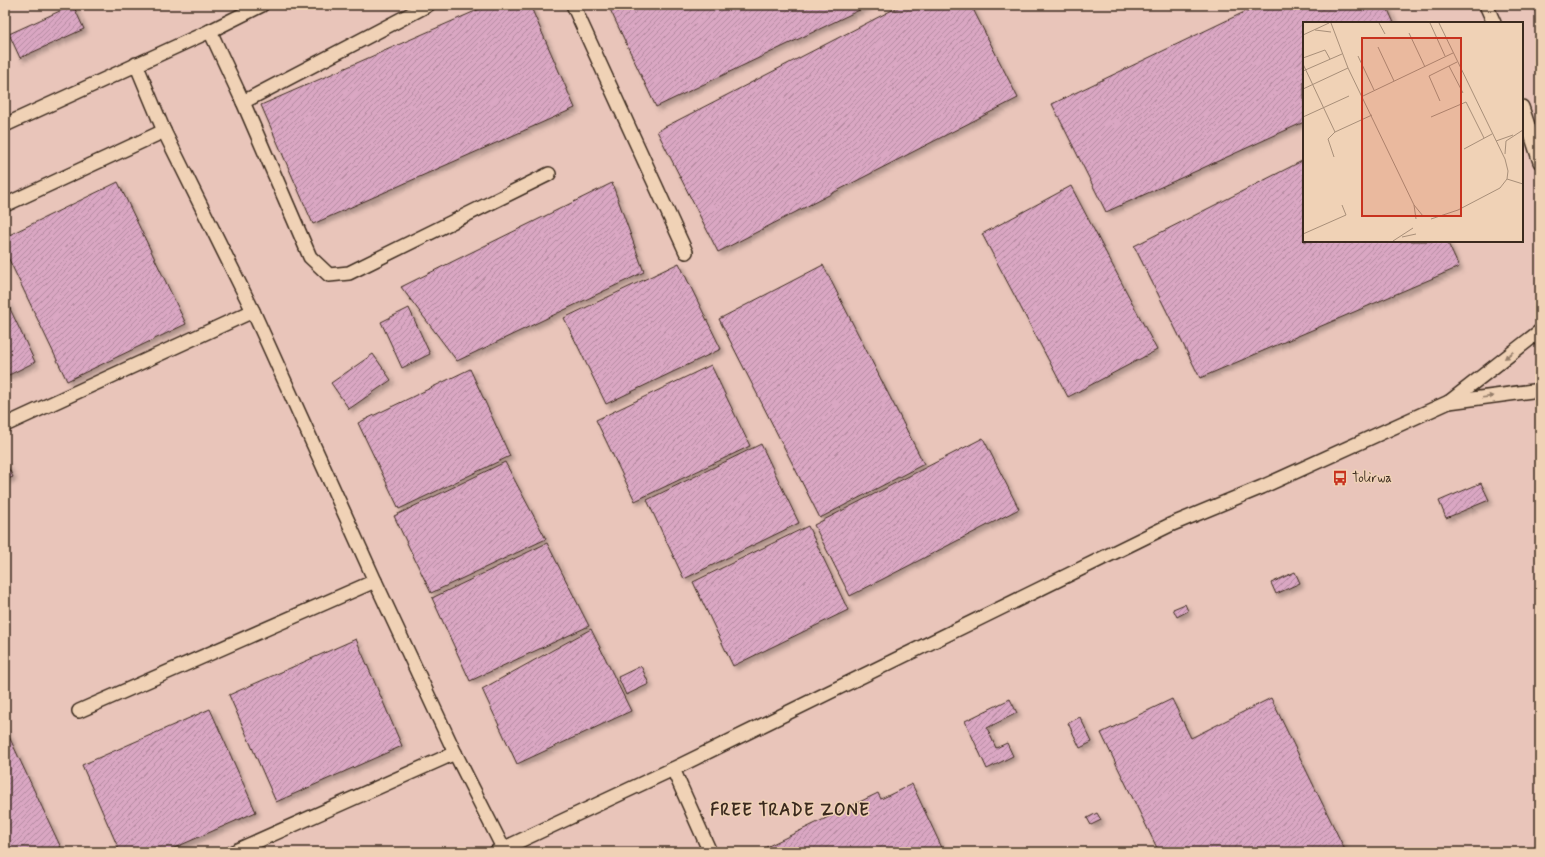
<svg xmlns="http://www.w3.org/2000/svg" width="1545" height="857" font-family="Mynerve,sans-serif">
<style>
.built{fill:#e9c5ba;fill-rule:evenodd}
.building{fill:url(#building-hatch);stroke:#3b2a1e;filter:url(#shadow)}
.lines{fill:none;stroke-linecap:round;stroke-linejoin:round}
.service-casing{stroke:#3b2a1e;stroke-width:16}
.service{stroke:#f0d2b6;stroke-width:13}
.oneway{fill:#967e6a}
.labels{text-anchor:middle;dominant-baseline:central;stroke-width:3;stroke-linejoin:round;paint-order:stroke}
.poi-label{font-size:13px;fill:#3b2a1e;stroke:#f0d2b6;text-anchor:start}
.district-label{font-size:17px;font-weight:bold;letter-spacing:1px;fill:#3b2a1e;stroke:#f0d2b6}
.inset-road{fill:none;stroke:#a88f79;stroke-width:1}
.view{fill:#c8321e;fill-opacity:0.15;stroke:#c8321e;stroke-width:2}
.inset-edge{fill:none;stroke:#3b2a1e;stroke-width:2}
</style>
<defs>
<pattern id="building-hatch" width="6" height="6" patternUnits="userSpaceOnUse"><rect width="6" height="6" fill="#daa7c3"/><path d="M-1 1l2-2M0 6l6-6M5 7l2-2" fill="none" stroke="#b2889e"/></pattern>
<filter id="shadow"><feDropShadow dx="3.5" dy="3.5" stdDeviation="2" flood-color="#0004"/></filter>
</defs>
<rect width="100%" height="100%" fill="#f0d2b6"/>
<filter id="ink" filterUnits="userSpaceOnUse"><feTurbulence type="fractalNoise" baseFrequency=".025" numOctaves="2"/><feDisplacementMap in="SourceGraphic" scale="8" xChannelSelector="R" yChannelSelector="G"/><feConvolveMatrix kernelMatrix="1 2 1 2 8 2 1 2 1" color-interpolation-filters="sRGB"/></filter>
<g filter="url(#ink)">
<path class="built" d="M5 5H1540V852H5ZM1304 23H1522V241H1304Z"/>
<g class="building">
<path d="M73 5 84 29 20 58 9 34Z"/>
<path d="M489 5H530L575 108 313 224 261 105Z"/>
<path d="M608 5H870L656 107Z"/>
<path d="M902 5H971L1018 98 718 252 657 131Z"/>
<path d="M1259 5H1386L1394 23H1304V122L1106 212 1052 104Z"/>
<path d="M1532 5H1540V20Z"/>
<path d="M1304 160V241H1447L1459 267 1200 378 1134 246Z"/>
<path d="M118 182 186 324 67 381 5 251V237Z"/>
<path d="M612 183 644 272 457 361 401 287Z"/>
<path d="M1071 186 1157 350 1068 397 982 234Z"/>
<path d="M679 263 721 349 606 404 564 318Z"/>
<path d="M823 265 924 464 820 518 719 319Z"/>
<path d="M5 298 35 362 5 377Z"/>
<path d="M409 308 430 354 402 368 381 322Z"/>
<path d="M373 354 391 380 349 409 331 383Z"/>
<path d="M711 365 750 446 635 501 596 420Z"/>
<path d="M470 369 510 456 399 509 358 423Z"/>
<path d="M983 438 1019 509 850 596 814 525Z"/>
<path d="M761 444 799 523 684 579 647 500Z"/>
<path d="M5 461 13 477 5 480Z"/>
<path d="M505 462 546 539 431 593 394 516Z"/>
<path d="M1481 483 1489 500 1446 518 1439 501Z"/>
<path d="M808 526 848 610 733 666 693 582Z"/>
<path d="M547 543 589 626 470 681 432 598Z"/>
<path d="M1295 572 1300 583 1276 594 1271 583Z"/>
<path d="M1185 604 1188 611 1177 617 1173 609Z"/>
<path d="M591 629 631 711 517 764 482 689Z"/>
<path d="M356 639 402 746 276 802 229 695Z"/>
<path d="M641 666 649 684 626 695 618 677Z"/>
<path d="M1271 698 1346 852H1159L1101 733 1172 699 1191 738Z"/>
<path d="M1010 699 1017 713 987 728 996 748 1007 743 1013 756 987 769 965 721Z"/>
<path d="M210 709 256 812 165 852H120L82 765Z"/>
<path d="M1080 717 1092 742 1080 748 1068 723Z"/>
<path d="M5 728 63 852H5Z"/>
<path d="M912 784 943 850 940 852H756L878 793 881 799Z"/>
<path d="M1097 813 1101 820 1091 825 1087 818Z"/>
</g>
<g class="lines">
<g class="service-casing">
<g id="service">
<path d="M573 5 686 252"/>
<path d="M1486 5 1494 23"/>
<path d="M210 31 243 102 310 257 329 275 349 273 549 174"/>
<path d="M136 64 164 131 253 311 375 581 455 753 503 848"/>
<path d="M243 102 428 5"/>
<path d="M1522 107 1540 162"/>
<path d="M5 125 210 31 262 5"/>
<path d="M5 205 164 131"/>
<path d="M1449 402 1540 390"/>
<path d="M5 425 253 311"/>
<path d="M79 711 375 581"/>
<path d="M673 769 710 852"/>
<path d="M233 852 455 753"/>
<path d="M496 852 673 769 1170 525 1262 487 1449 402 1540 331"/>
</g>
</g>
<use href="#service" class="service"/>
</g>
<defs><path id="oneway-solid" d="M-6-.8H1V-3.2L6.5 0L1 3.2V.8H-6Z"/></defs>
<g class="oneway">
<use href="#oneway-solid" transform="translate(1509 355) rotate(142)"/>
<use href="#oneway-solid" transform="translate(1488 397) rotate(-7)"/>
</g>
</g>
<defs>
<g id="bus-bare" transform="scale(1.2)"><path d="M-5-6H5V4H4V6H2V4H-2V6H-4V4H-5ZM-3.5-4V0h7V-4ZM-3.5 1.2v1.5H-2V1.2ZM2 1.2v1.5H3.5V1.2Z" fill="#c8321e" stroke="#f0d2b6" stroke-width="2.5" paint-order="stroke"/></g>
</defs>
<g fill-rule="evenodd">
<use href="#bus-bare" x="1340" y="478"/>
</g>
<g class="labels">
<g class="poi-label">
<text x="1352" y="478">Tolirwa</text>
</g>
<g class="district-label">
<text x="790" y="810">FREE TRADE ZONE</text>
</g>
</g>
<g transform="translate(1303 22)">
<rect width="220" height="220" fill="#f0d2b6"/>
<path class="inset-road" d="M28 1 45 46 111 183 120 194M76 1 82 12M127 1 142 34M12 8 28 10M106 11 122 45M0 13 26 1M75 25 91 59M55 34 71 68M0 36 22 28 27 37M0 42 32 110 69 93M146 44 160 71M0 49 39 32M0 67 45 46M60 74 150 31M137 79 126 54 154 40M0 95 46 74M128 95 163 80 181 116M193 119 210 113M161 127 189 112M202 132 203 119 220 108M31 135 25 117 32 110M204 157 220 162M111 183 113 197M128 197 155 188 197 166 204 157 205 149 202 137 136 1M0 212 43 193 39 183M99 215 113 212M90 219 110 206"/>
<path class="view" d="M59 16H158V194H59Z"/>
<rect width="220" height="220" class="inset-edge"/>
</g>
<rect width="1545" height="857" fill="none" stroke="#f0d2b6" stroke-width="20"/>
<rect x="10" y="10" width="1525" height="837" fill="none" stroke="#3b2a1e" stroke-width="1.5" filter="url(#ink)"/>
</svg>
